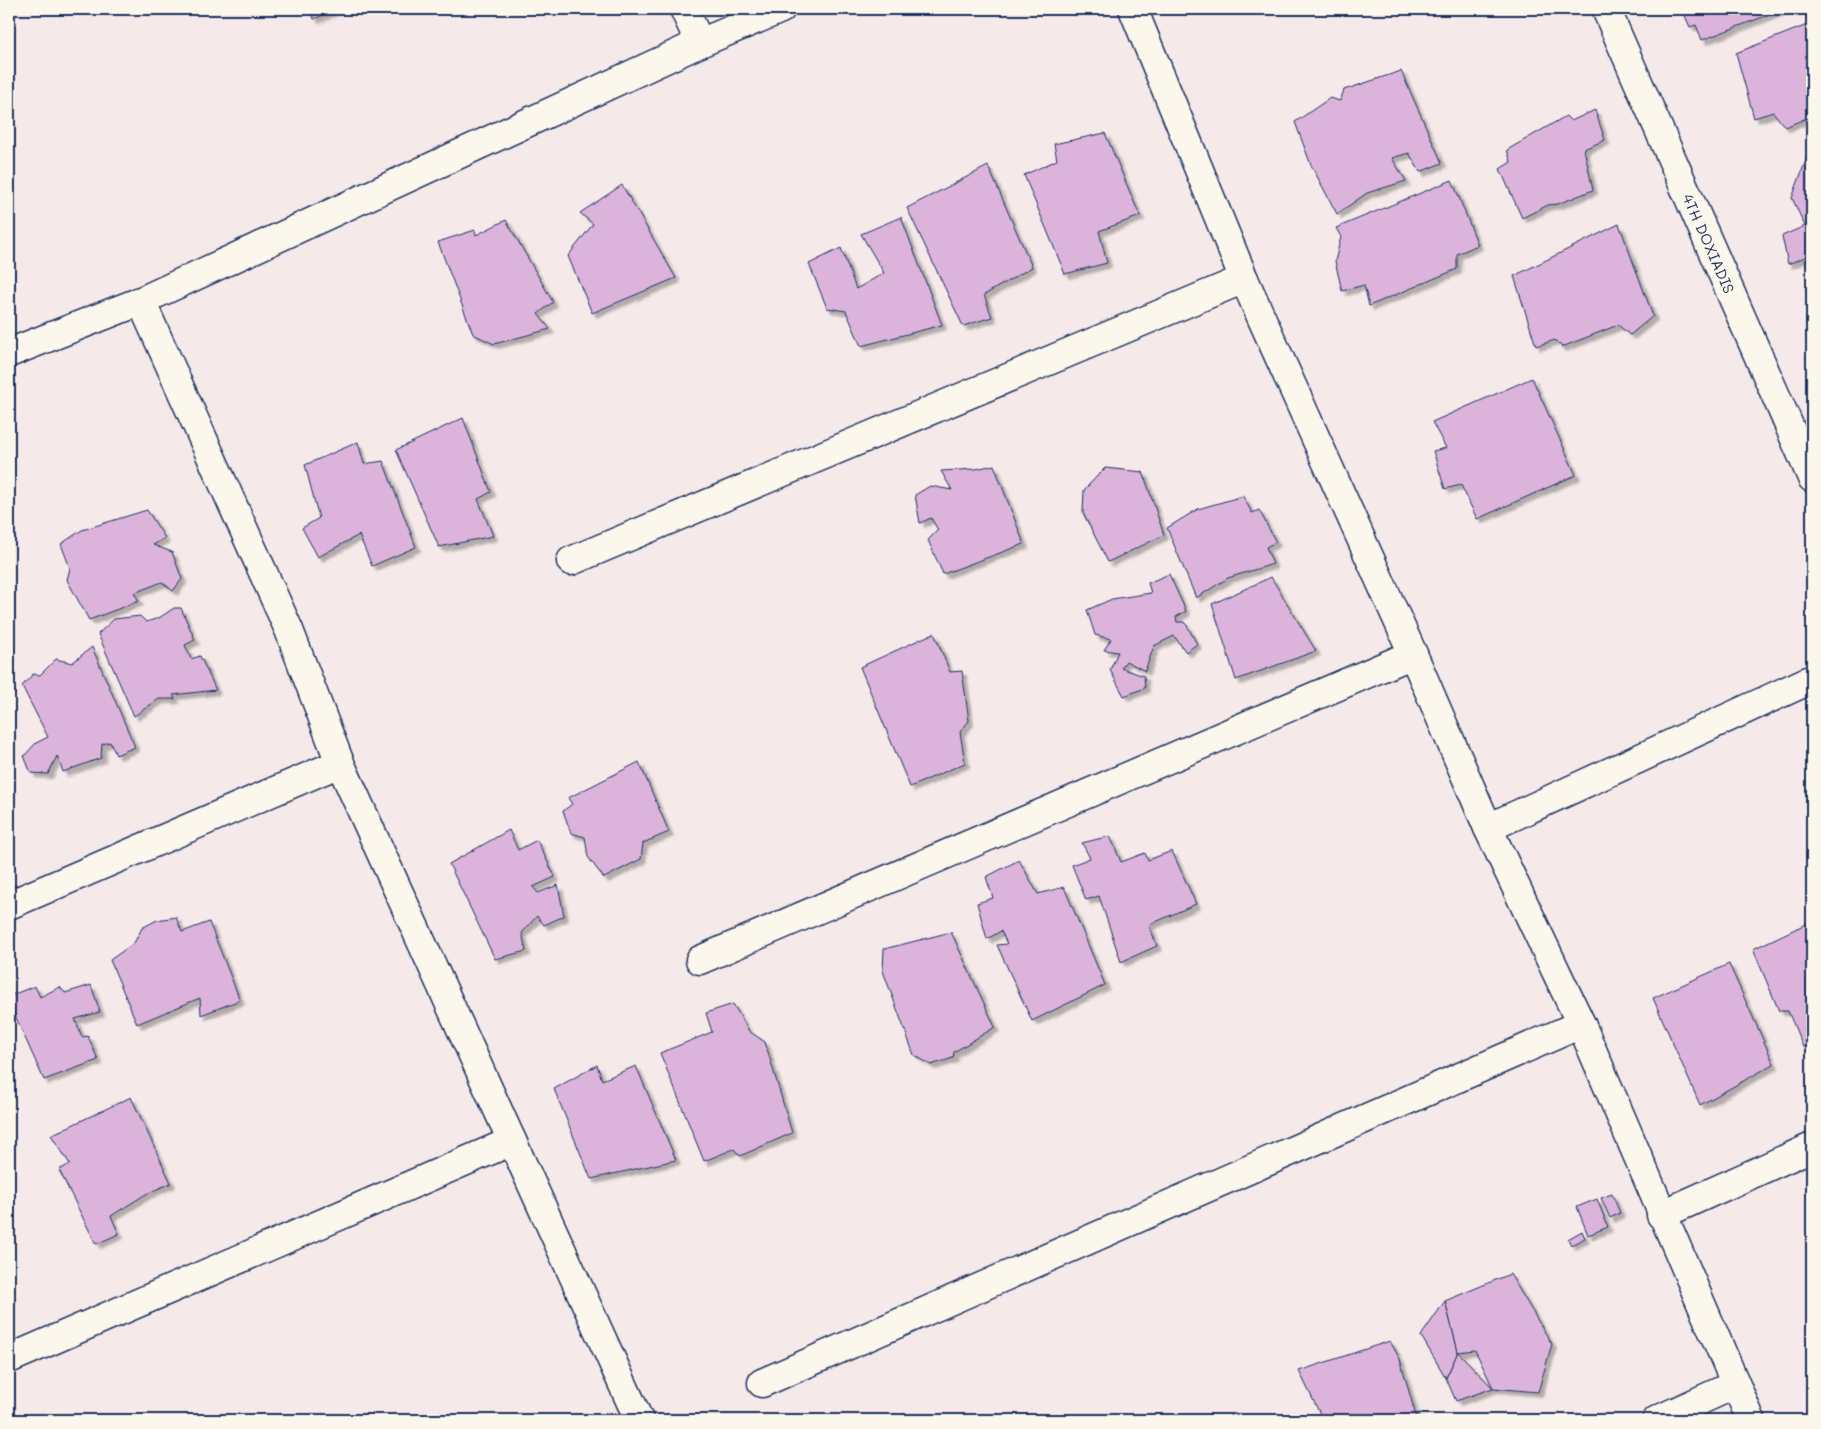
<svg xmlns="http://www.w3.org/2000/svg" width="1821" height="1429" font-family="Mali,sans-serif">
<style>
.building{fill:#dcb4db;stroke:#1b2f5e;filter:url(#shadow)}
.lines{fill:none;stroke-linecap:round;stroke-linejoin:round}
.minor-casing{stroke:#1b2f5e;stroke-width:31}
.minor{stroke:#fbf7ec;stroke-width:28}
.labels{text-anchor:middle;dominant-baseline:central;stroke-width:5;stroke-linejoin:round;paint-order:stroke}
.street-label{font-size:15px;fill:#1b2f5e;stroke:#fbf7ec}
</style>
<defs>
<filter id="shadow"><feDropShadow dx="4.5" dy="4.5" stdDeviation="1" flood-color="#0004"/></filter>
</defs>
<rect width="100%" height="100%" fill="#f5eae9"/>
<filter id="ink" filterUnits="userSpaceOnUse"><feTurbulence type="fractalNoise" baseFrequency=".02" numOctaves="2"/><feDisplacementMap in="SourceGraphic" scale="10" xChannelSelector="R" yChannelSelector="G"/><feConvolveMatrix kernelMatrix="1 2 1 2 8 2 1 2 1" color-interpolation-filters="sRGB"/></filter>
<g filter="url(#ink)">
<g class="building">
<path d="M310 9H337L314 19Z"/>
<path d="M1682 9H1784L1702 40 1696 25 1690 27Z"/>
<path d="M1812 23V116L1785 127 1773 112 1754 118 1736 53Z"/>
<path d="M1401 71 1442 163 1420 172 1409 153 1392 158 1406 181 1367 193 1337 214 1311 165 1295 122 1330 98 1340 101 1344 90Z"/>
<path d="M1595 110 1605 140 1584 149 1593 190 1558 204 1548 205 1522 218 1500 169 1511 162 1507 150 1566 116 1571 121Z"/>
<path d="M1105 133 1140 216 1099 231 1107 263 1065 274 1024 175 1057 160 1054 144Z"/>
<path d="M1812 150V254L1788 264 1782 236 1805 226 1792 198 1809 152Z"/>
<path d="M988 166 1032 267 984 295 992 317 963 326 907 208Z"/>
<path d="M1452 180 1478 245 1457 254V269L1369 306 1364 285 1342 291 1335 261 1341 237 1336 228Z"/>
<path d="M622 185 676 278 592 313 568 256 593 224 580 213Z"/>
<path d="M901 217 942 325 861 346 846 311 827 308 809 264 841 248 856 289 884 273 861 234Z"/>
<path d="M506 220 553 302 538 314 550 329 494 344 473 334 438 242 475 230 476 235Z"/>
<path d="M1619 224 1653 316 1630 335 1618 325 1562 347 1555 340 1536 346 1514 276Z"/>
<path d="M1532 378 1576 475 1477 519 1461 485 1445 489 1433 451 1446 448 1432 422Z"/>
<path d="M463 418 491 492 478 499 493 536 439 547 396 450Z"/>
<path d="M358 442 364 464 383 461 416 547 372 566 359 535 318 557 302 528 319 518 305 465Z"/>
<path d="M994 465 1024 544 943 574 928 540 938 530 931 518 920 523 915 495 930 486 952 490 941 471 976 469Z"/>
<path d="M1105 468 1143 472 1164 535 1108 562 1083 513 1084 490Z"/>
<path d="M1243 496 1252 513 1259 510 1276 542 1266 547 1273 564 1228 578 1196 598 1167 528 1198 509Z"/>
<path d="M147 510 165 538 153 545 172 552 182 579 173 591 162 582 134 593 139 601 89 620 67 580 70 568 61 544 82 530Z"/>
<path d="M1169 574 1186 611 1176 617 1177 622H1185L1197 644 1186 652 1174 636 1154 646 1145 671 1126 661 1121 668 1144 676 1145 688 1124 696 1110 670 1118 652 1104 650 1111 639 1095 635 1087 610 1112 599 1151 593 1148 583Z"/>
<path d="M1271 577 1316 651 1236 680 1212 604Z"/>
<path d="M174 608H181L195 640 185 645 191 659 200 656 216 690 173 695 175 699H159L134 716 98 634 114 619 140 616 146 622 159 618Z"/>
<path d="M934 633 950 672 962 671 969 721 960 732 965 763 910 787 860 667Z"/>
<path d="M92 647 135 747 116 755 110 742 102 744 101 758 63 772 57 756 48 774 31 773 24 756 36 743 48 737 22 686 33 674 40 675 56 659 72 663Z"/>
<path d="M639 762 669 832 643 843 641 859 604 878 588 857 585 837 571 833 563 811 572 804 568 798Z"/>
<path d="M509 830 518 850 537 840 555 877 533 887 538 893 558 885 564 916 544 925 537 916 522 933 526 951 495 959 449 864Z"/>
<path d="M1110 836 1121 862 1145 853 1148 860 1172 851 1196 904 1149 925 1157 946 1121 962 1099 896 1086 900 1072 865 1090 858 1082 843Z"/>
<path d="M1019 860 1038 894 1064 887 1105 985 1032 1021 997 945 1007 944 1001 931 987 939 977 903 993 898 986 877Z"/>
<path d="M176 917 182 932 209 922 240 1000 201 1015 200 998 137 1024 110 960 134 943 142 928 157 920Z"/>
<path d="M1812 921V1045L1803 1047 1788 1011H1779L1753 949Z"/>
<path d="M951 932 995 1027 954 1052 953 1058 931 1065 914 1055 883 971 884 949Z"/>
<path d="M1729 964 1774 1064 1700 1105 1653 998Z"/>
<path d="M91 985 100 1012 75 1019 82 1037 88 1036 98 1060 44 1080 9 1002V996L35 986 40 997 60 987 65 993Z"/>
<path d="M733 1004 749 1031 765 1042 792 1133 740 1156 734 1149 704 1161 660 1053 712 1032 706 1013Z"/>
<path d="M597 1065 602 1080 636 1066 676 1160 591 1179 554 1089Z"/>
<path d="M131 1097 171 1183 146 1194 111 1216 119 1234 96 1244 59 1170 70 1164 51 1135Z"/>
<path d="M1612 1194 1620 1213 1610 1218 1601 1198Z"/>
<path d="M1597 1199 1608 1227 1588 1235 1577 1207Z"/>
<path d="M1582 1231 1585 1238 1571 1245 1568 1239Z"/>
<path d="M1510 1274 1552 1344 1538 1392 1493 1388 1475 1350 1458 1352 1445 1301Z"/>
<path d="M1445 1301 1458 1352 1446 1378 1421 1336Z"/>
<path d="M1390 1341 1400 1359 1417 1420H1323L1299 1371Z"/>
<path d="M1458 1352 1493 1388 1456 1401 1446 1378Z"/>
</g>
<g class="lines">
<g class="minor-casing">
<g id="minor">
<path d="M684 9 700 43"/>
<path d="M1133 9 1244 279 1413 654 1488 828 1581 1024 1751 1420"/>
<path id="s1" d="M1606 9 1812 478"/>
<path d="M141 301 289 630 340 763 639 1420"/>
<path d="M9 353 141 301 700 43 781 9"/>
<path d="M571 561 1244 279"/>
<path d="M1488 828 1812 679"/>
<path d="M9 905 340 763"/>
<path d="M700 960 1413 654"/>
<path d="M1661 1215 1812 1147"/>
<path d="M9 1359 512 1141"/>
<path d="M762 1383 1581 1024"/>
<path d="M1657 1420 1734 1385"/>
</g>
</g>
<use href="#minor" class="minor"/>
</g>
</g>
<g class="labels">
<g class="street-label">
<text stroke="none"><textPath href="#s1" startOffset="256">4TH DOXIADIS</textPath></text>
</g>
</g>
<rect width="1821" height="1429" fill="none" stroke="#fbf7ec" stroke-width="30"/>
<rect x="15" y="15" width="1791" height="1399" fill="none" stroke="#1b2f5e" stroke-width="2" filter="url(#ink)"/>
</svg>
